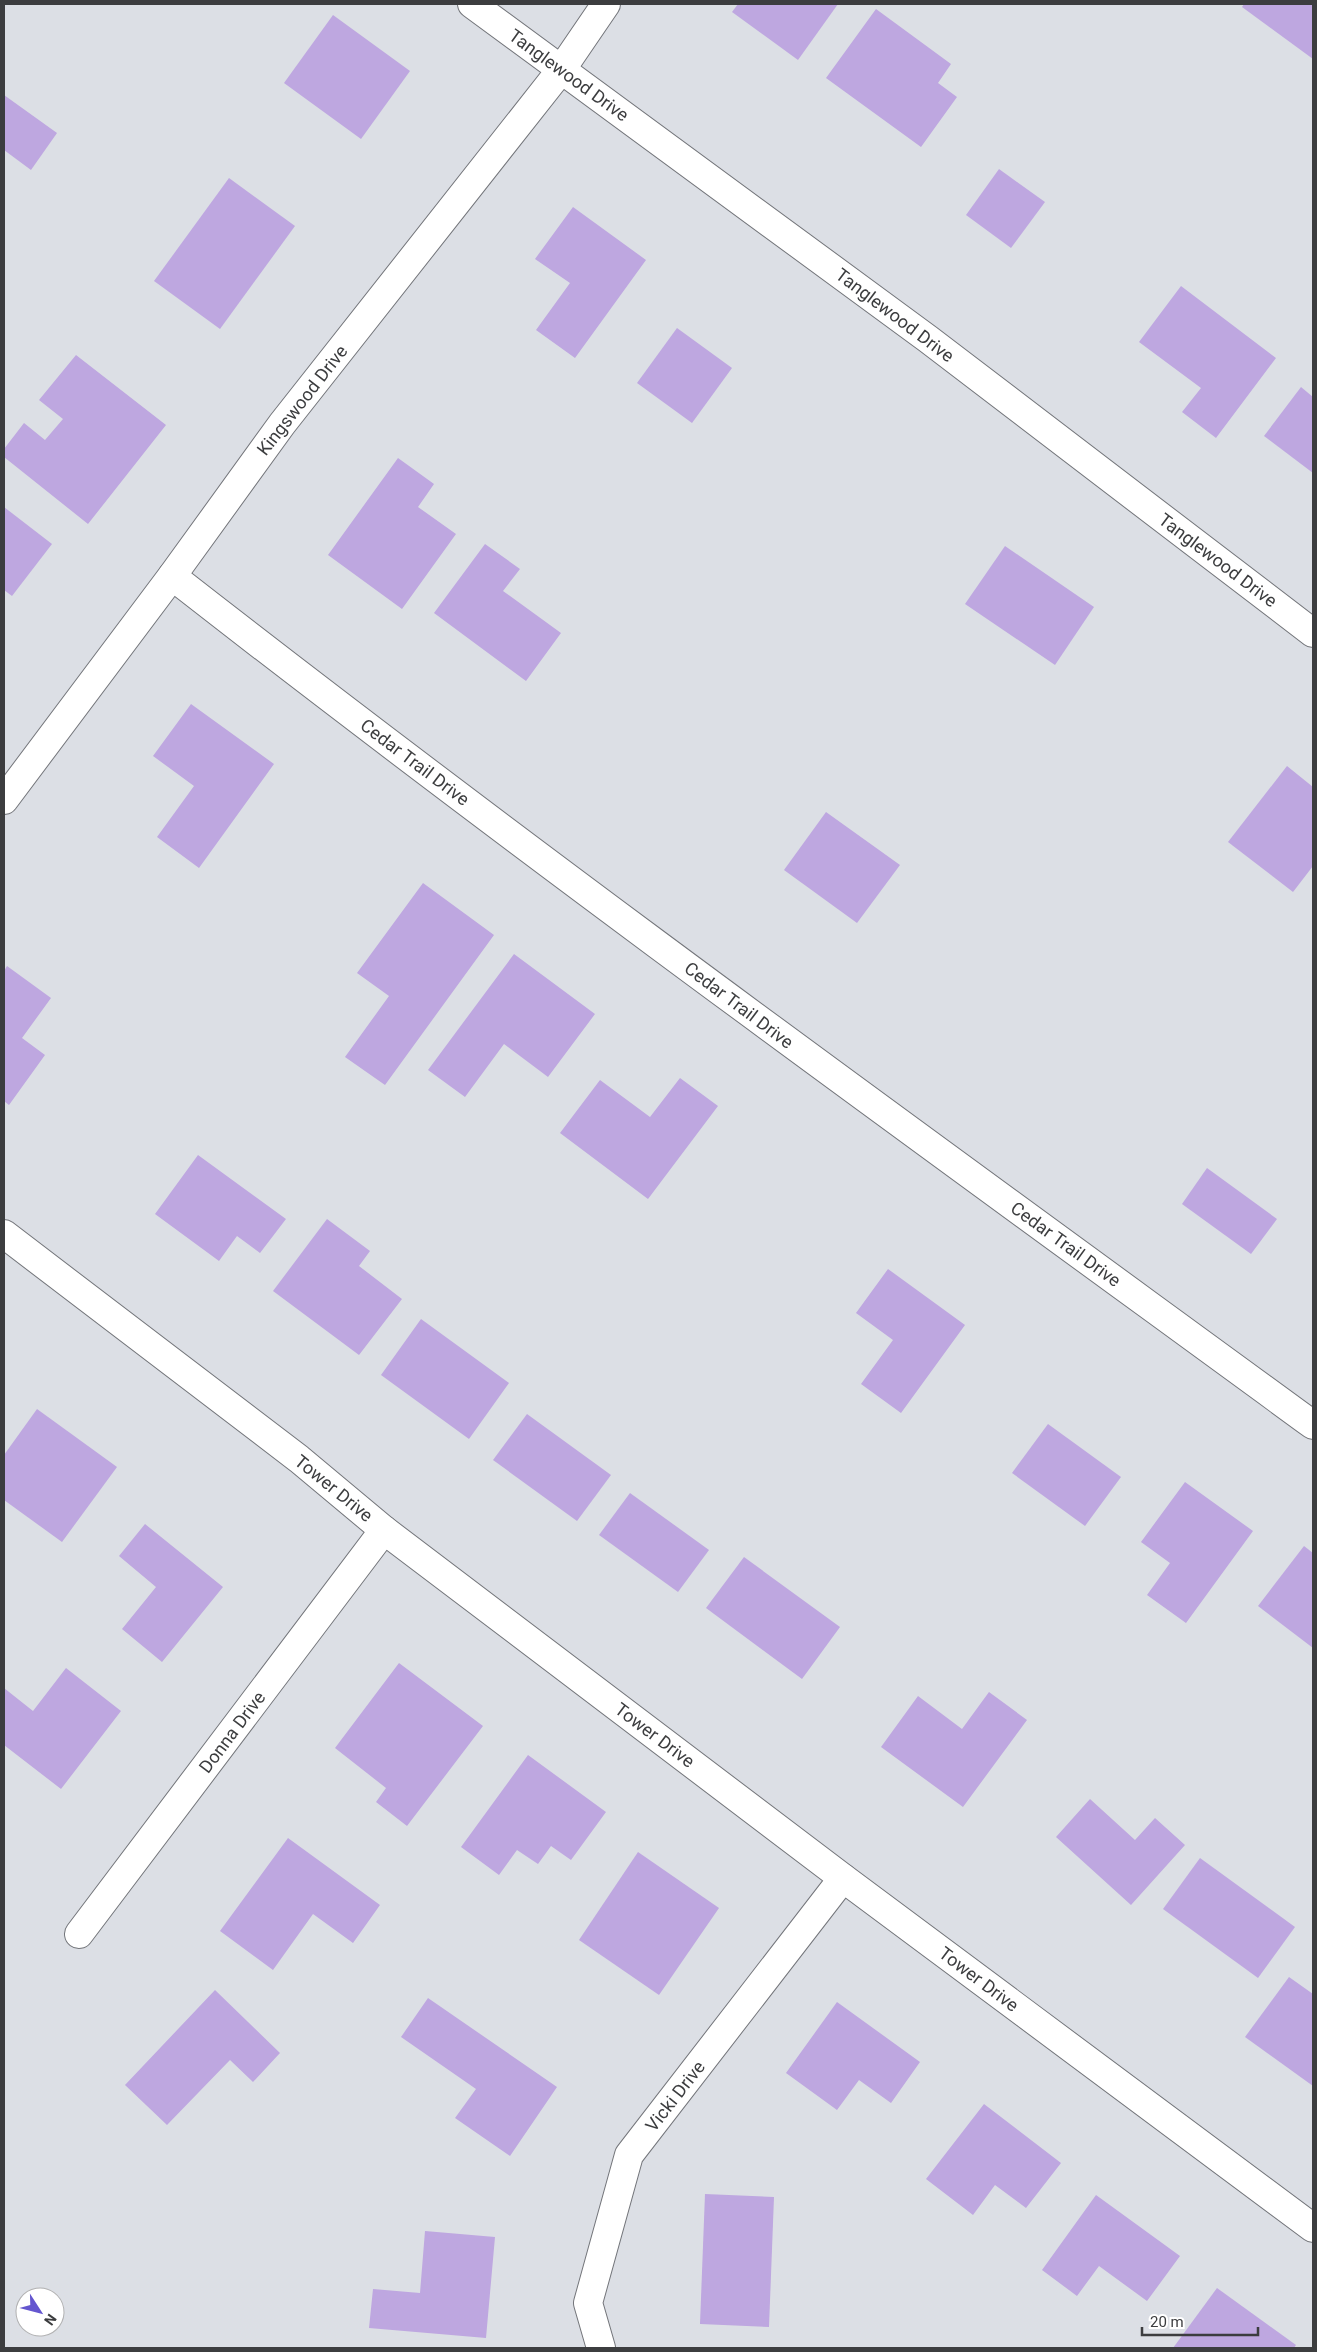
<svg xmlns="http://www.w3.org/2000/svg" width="1317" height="2352" font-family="Roboto,sans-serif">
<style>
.building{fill:#bea7e0}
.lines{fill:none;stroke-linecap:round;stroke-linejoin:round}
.street-casing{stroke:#73757a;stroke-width:30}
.street{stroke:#fff;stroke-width:28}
.labels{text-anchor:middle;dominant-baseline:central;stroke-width:4;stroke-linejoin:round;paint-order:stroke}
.street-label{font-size:18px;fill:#3c3d3f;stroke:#fff}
</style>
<rect width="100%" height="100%" fill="#dcdfe5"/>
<g class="building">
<path d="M738 4H838L798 60 732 12Z"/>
<path d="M1244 4H1313V59L1242 7Z"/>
<path d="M876 9 951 64 938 83 957 97 921 147 826 78Z"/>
<path d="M333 15 410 71 361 139 284 83Z"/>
<path d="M4 95 57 133 31 170 4 150Z"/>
<path d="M999 169 1045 202 1011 248 966 215Z"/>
<path d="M229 178 295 226 220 329 154 281Z"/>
<path d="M573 207 646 260 575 358 536 330 570 283 535 259Z"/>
<path d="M1181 286 1276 358 1216 438 1182 412 1201 388 1139 342Z"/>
<path d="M677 328 732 368 692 423 637 383Z"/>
<path d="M76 355 166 425 88 524 4 457V449L24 423 45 440 63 419 39 400Z"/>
<path d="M1301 387 1313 397V473L1264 436Z"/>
<path d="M398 458 434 484 418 507 456 534 402 609 328 555Z"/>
<path d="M4 507 52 544 12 596 4 590Z"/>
<path d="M485 544 520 569 503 591 561 633 526 681 434 613Z"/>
<path d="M1005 546 1094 607 1055 665 965 604Z"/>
<path d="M191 704 274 764 199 868 157 837 194 786 153 756Z"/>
<path d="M1287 766 1313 787V866L1293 892 1228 842Z"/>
<path d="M826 812 900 865 857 923 784 870Z"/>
<path d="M423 883 494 935 385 1085 345 1057 389 996 357 973Z"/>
<path d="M514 954 595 1014 548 1077 504 1044 465 1097 428 1070Z"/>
<path d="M7 966 51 998 22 1038 45 1055 9 1105 4 1101V971Z"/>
<path d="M680 1078 718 1106 648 1199 560 1133 600 1080 650 1117Z"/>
<path d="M198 1155 286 1219 260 1253 237 1236 219 1261 155 1214Z"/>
<path d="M1207 1168 1277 1219 1251 1254 1182 1204Z"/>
<path d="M327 1219 370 1251 359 1266 402 1299 359 1355 273 1291Z"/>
<path d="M888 1269 965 1325 901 1413 861 1384 893 1340 856 1313Z"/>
<path d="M421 1319 509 1383 469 1439 381 1375Z"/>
<path d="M37 1409 117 1467 62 1542 4 1500V1455Z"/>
<path d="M527 1414 611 1475 577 1521 493 1460Z"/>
<path d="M1048 1424 1121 1477 1085 1526 1012 1473Z"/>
<path d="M1185 1482 1253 1531 1186 1623 1147 1595 1170 1563 1141 1542Z"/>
<path d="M630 1493 709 1550 678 1592 599 1535Z"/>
<path d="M145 1524 223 1587 162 1662 122 1629 156 1587 119 1556Z"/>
<path d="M1304 1546 1313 1553V1648L1258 1606Z"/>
<path d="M744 1557 840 1627 802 1679 706 1608Z"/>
<path d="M399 1663 483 1726 407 1826 376 1802 386 1788 335 1748Z"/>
<path d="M66 1668 121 1711 61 1789 4 1745V1688L33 1711Z"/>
<path d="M989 1692 1027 1720 963 1807 881 1747 918 1696 962 1729Z"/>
<path d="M528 1755 606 1812 571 1860 551 1846 538 1864 517 1850 499 1875 461 1847Z"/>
<path d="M1090 1799 1135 1840 1155 1818 1185 1845 1131 1905 1056 1837Z"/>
<path d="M288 1838 380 1905 353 1943 313 1914 273 1970 220 1931Z"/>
<path d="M638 1852 719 1908 659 1995 579 1940Z"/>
<path d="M1200 1858 1295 1927 1258 1978 1163 1909Z"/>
<path d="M1289 1977 1313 1994V2086L1245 2037Z"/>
<path d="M215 1990 280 2053 253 2082 230 2060 167 2125 125 2085Z"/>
<path d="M428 1998 557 2087 510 2156 455 2118 476 2089 401 2037Z"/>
<path d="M837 2002 920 2062 891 2103 859 2080 837 2110 786 2073Z"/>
<path d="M984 2104 1061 2163 1026 2208 995 2185 973 2215 926 2179Z"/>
<path d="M705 2194 774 2197 769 2327 700 2324Z"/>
<path d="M1096 2195 1180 2256 1147 2301 1099 2266 1077 2296 1042 2270Z"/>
<path d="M425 2231 495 2237 486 2338 369 2328 373 2289 420 2293Z"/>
<path d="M1217 2288 1296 2345 1294 2348H1173Z"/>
</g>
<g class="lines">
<g class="street-casing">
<g id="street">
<path d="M472 4 928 339 1313 633"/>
<path d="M172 576C546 868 930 1145 1313 1425"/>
<path d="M4 800 172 576 282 424 561 70 606 4"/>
<path d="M4 1234 299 1459 384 1530 843 1878 1313 2228"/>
<path d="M79 1934 384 1530"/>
<path d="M601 2348 588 2303 629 2155 843 1878"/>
</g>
</g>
<use href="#street" class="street"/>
</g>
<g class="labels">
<g class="street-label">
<text transform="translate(569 75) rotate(36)">Tanglewood Drive</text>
<text transform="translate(895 315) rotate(37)">Tanglewood Drive</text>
<text transform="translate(302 400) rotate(-52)">Kingswood Drive</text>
<text transform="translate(1218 560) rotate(37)">Tanglewood Drive</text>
<text transform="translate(415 762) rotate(37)">Cedar Trail Drive</text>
<text transform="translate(739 1005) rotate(37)">Cedar Trail Drive</text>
<text transform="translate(1066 1244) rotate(36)">Cedar Trail Drive</text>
<text transform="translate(334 1488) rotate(39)">Tower Drive</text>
<text transform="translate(232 1732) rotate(-53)">Donna Drive</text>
<text transform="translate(655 1735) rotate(37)">Tower Drive</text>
<text transform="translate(979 1979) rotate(37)">Tower Drive</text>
<text transform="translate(675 2096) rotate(-52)">Vicki Drive</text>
</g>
</g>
<rect width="1317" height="2352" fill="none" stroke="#3c3d3f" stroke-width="10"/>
<g transform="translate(40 2312) rotate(126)"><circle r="24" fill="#ffffff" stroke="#b1b1b2"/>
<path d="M0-4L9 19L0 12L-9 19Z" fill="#6456cf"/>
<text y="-8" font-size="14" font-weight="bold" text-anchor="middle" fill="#3c3d3f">N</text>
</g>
<path d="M1142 2327v8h116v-8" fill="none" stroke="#3c3d3f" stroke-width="2.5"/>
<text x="1150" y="2327" font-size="15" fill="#3c3d3f" stroke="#ffffff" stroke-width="4" paint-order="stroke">20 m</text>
</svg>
